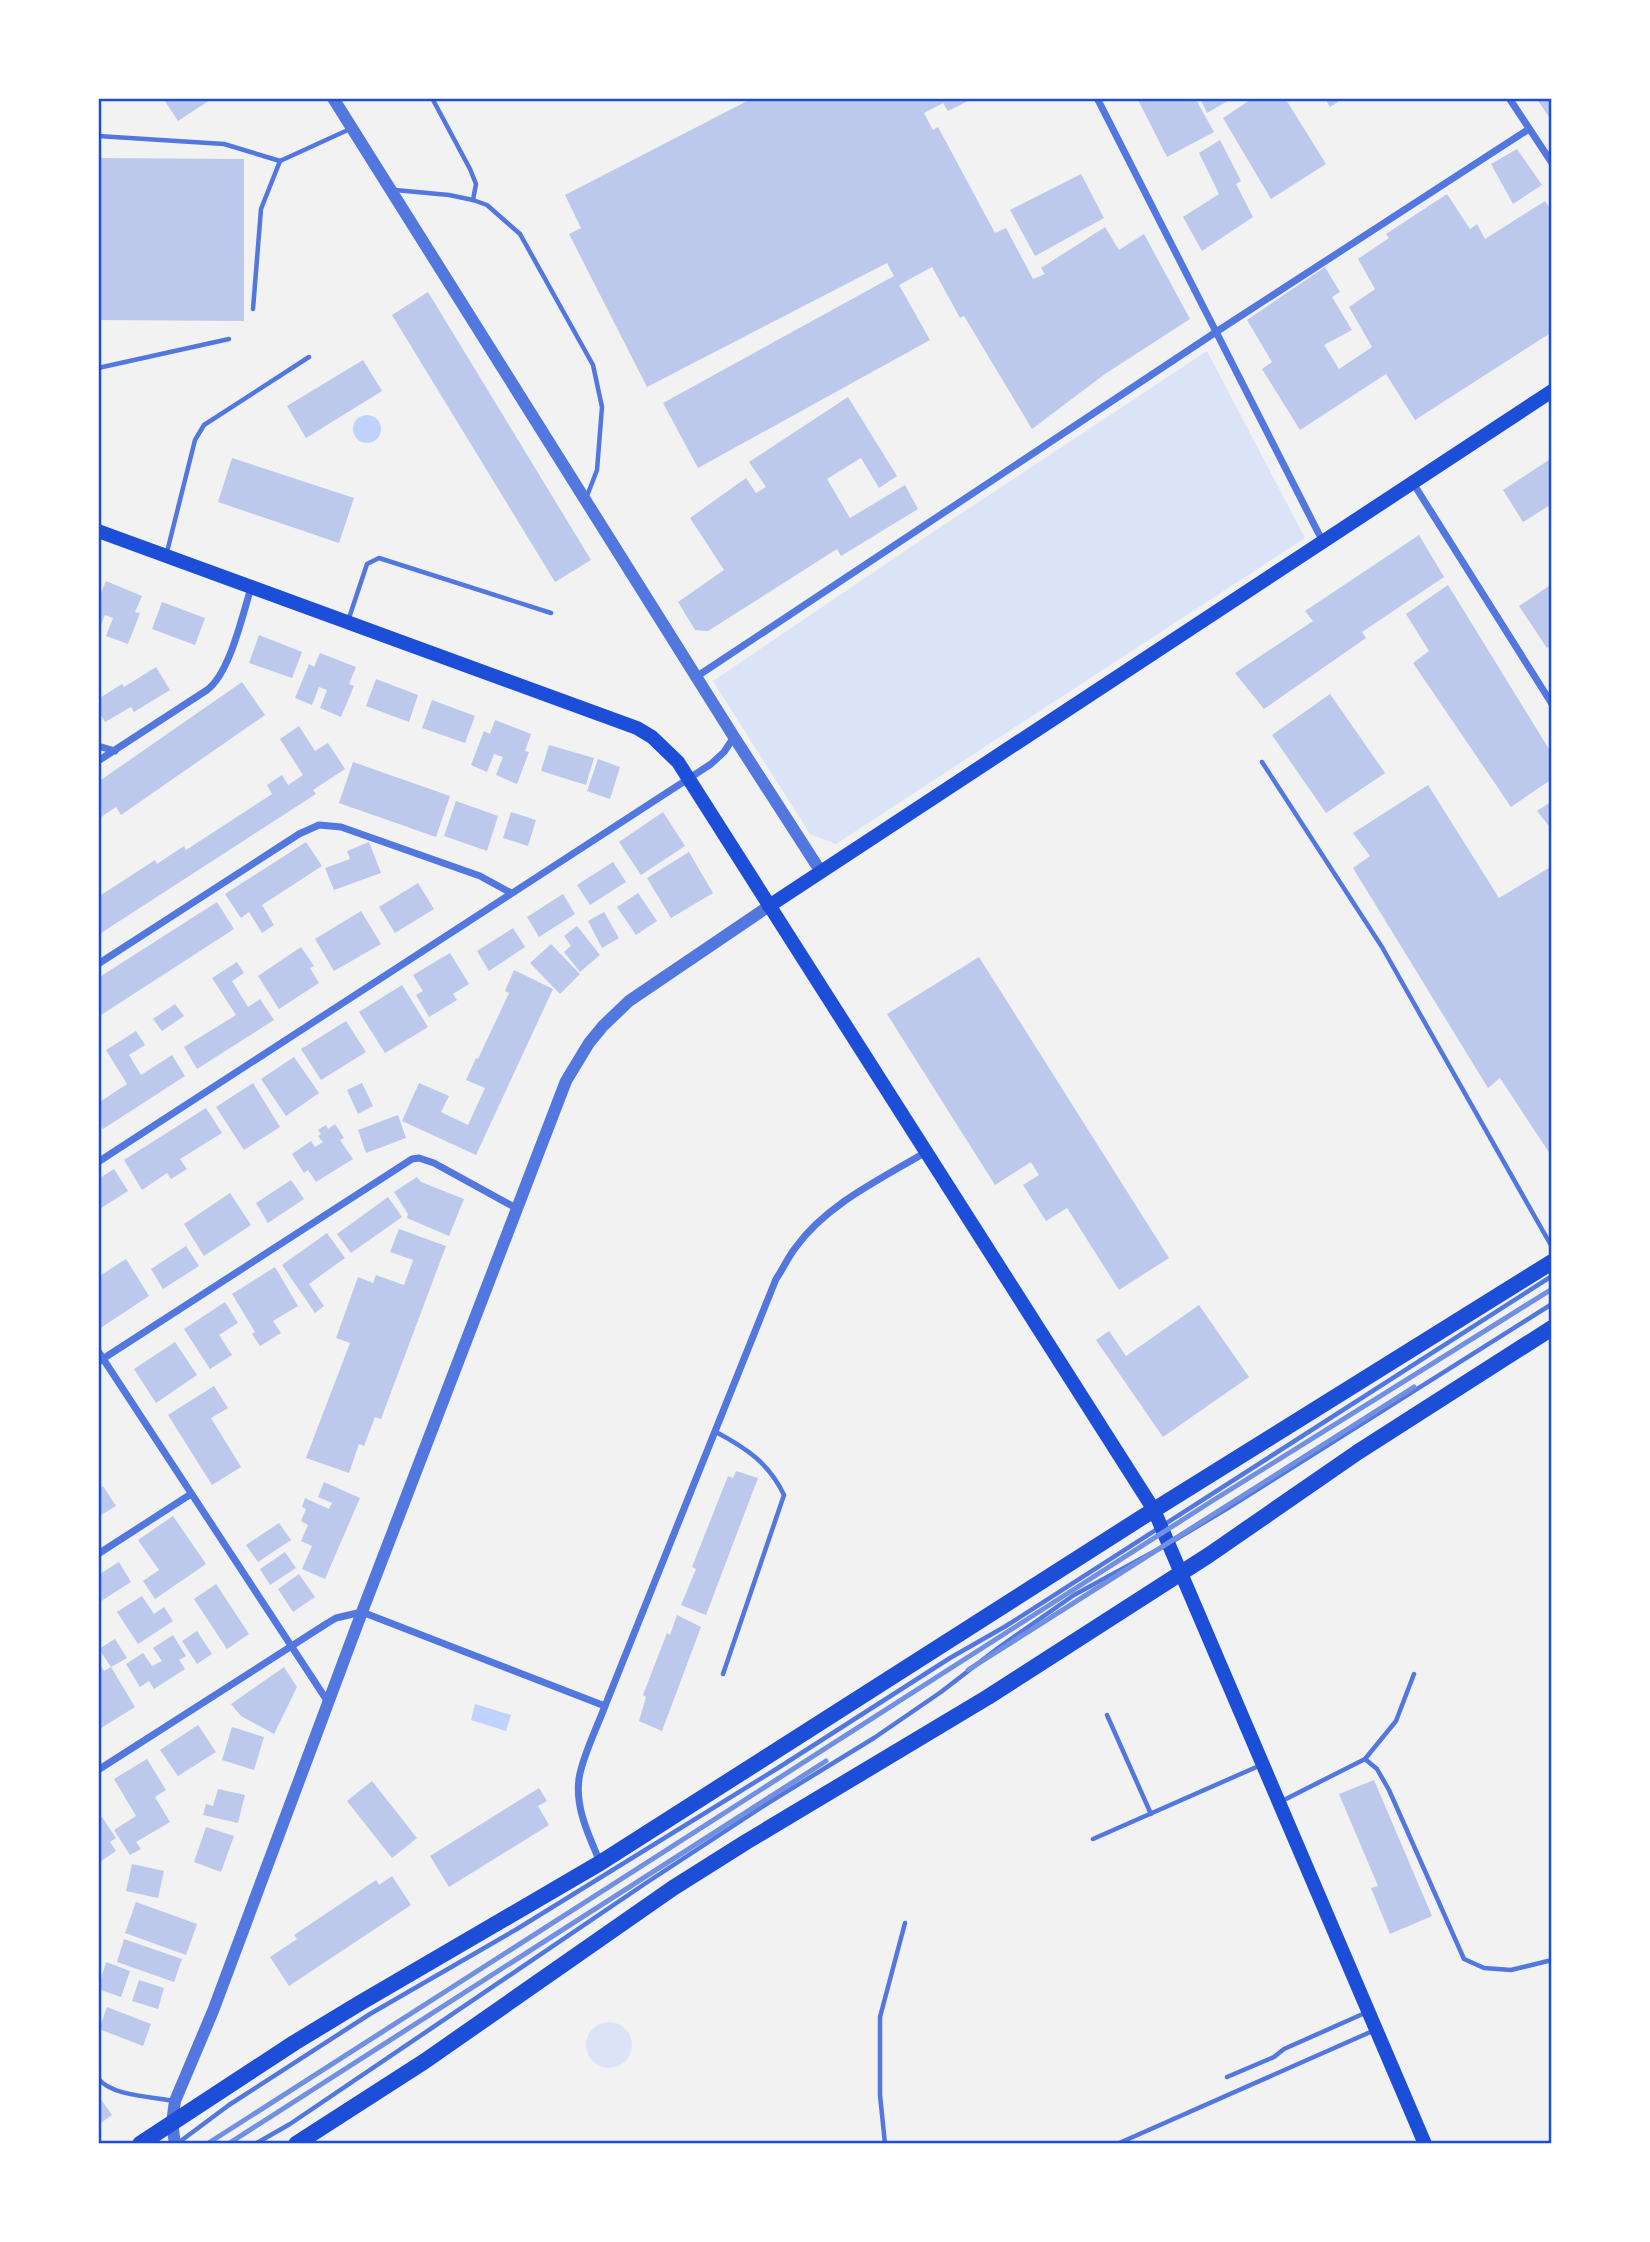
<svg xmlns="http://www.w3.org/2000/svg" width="1650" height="2242" font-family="'Nunito Sans',sans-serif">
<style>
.green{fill:#dbe4f7}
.water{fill:#bfd3fe}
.building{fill:#bdc9ec}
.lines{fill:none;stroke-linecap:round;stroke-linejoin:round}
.service{stroke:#5277de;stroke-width:4.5}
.minor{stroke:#5277de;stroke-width:7}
.tertiary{stroke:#5277de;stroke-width:12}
.secondary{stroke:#1d4ed8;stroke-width:14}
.primary{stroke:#1d4ed8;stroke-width:16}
.rail{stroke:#7290e2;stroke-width:5}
.neatline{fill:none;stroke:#1d4ed8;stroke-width:2.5}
</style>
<rect width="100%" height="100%" fill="#f2f2f2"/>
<g class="green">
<path d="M1207 351 1305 538 836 844 810 834 713 681 918 542Z"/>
<circle cx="609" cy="2045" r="23"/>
</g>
<g class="water">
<circle cx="367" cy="429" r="14"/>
<path d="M475 1704 511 1715 506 1731 471 1720Z"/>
</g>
<g class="building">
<path d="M163 98H213L178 121Z"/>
<path d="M753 98H974L948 111 943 103 924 113 933 130 938 127 995 233 1006 228 1033 279 1045 274 1041 268 1105 227 1119 250 1144 234 1190 319 1105 374 1032 429 964 316 960 318 932 267 899 285 930 340 698 468 663 403 894 276 887 263 647 387 569 234 581 228 565 195Z"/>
<path d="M1137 98H1195L1214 132 1167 157Z"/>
<path d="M1200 98H1233L1207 113Z"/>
<path d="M1253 98H1285L1326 164 1271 199 1223 118Z"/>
<path d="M1325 98H1344L1330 107Z"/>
<path d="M1536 98H1552V121Z"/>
<path d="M1220 140 1241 181 1236 184 1253 217 1202 251 1183 217 1219 194 1199 153Z"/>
<path d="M1517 149 1542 185 1513 204 1491 164Z"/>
<path d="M98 158 244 159V321L98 320Z"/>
<path d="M1081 174 1104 218 1035 256 1010 210Z"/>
<path d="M1447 194 1470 229 1477 224 1485 239 1545 201 1552 211V332L1415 420 1386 374 1300 430 1262 369 1272 362 1247 320 1325 267 1340 292 1332 297 1352 330 1324 345 1339 369 1372 347 1349 307 1375 289 1358 259 1389 238 1386 234Z"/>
<path d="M428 292 591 560 555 582 392 315Z"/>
<path d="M363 360 382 391 306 438 287 406Z"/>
<path d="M848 397 897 476 879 488 861 458 827 479 850 518 905 485 918 509 841 556 837 549 708 631 695 630 678 602 724 570 690 518 746 478 756 493 766 487 749 462Z"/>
<path d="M232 458 354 498 339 543 218 502Z"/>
<path d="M1552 458V504L1523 522 1503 490Z"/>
<path d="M1419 535 1444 577 1362 632 1366 638 1264 709 1235 673 1313 621 1305 611Z"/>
<path d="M106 581 142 596 135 612 140 613 128 644 106 636 113 618 105 615 98 632V594L100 595Z"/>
<path d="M1552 584V645L1547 648 1519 606Z"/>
<path d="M1448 585 1552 754V779L1511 807 1413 663 1429 651 1406 614Z"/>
<path d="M162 602 205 618 195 645 152 629Z"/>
<path d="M259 635 302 652 292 678 249 663Z"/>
<path d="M320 653 356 667 349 684 354 686 341 717 320 708 327 690 319 687 312 705 295 698 309 664 314 667Z"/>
<path d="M156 667 170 690 134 712 131 707 105 722 98 710V699L122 684 124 687Z"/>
<path d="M376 679 418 695 409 722 366 706Z"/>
<path d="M242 682 265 715 121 815 116 807 98 819V782Z"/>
<path d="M1330 694 1385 773 1326 813 1272 735Z"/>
<path d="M432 700 475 716 465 743 422 728Z"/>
<path d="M495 720 531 734 525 751 529 752 517 784 496 775 503 757 494 754 487 772 471 765 484 731 490 734Z"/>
<path d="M299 726 315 751 328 743 345 769 313 790 316 794 98 935V897L155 860 157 864 184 846 186 850 272 794 267 785 282 775 288 785 303 775 280 739Z"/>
<path d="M549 745 594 758 586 785 541 771Z"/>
<path d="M598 759 620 767 610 799 587 791Z"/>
<path d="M353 762 450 796 436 837 339 803Z"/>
<path d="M1428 785 1499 898 1552 866V1157L1500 1078 1488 1088 1353 868 1370 856 1353 833Z"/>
<path d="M456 801 498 816 487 851 444 836Z"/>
<path d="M1552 801V830L1537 811Z"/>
<path d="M511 812 536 820 528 846 503 838Z"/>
<path d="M663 812 685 846 641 875 619 842Z"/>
<path d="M306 842 322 866 262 905 274 925 262 933 249 912 241 918 225 894Z"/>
<path d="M369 842 381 873 334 890 325 868 350 859 347 851Z"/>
<path d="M689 852 713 893 671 918 647 878Z"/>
<path d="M613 862 626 882 590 905 577 885Z"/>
<path d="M418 883 434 909 395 933 379 907Z"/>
<path d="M638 893 657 921 636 935 617 907Z"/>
<path d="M563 894 575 914 539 937 527 917Z"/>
<path d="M217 902 234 929 98 1017V978Z"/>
<path d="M361 911 381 944 334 971 315 939Z"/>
<path d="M604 912 619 938 602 948 588 921Z"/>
<path d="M577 926 600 955 580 972 564 952 571 946 564 936Z"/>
<path d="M513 928 525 947 489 971 477 951Z"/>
<path d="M551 944 580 974 560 994 530 963Z"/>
<path d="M301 947 314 966 310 968 319 983 279 1009 258 976Z"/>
<path d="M450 953 469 984 453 994 457 1000 429 1017 416 995 423 991 413 975Z"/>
<path d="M979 957 1169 1258 1119 1290 1067 1208 1046 1221 1023 1185 1039 1175 1031 1162 995 1185 887 1014Z"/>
<path d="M237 962 244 973 232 981 248 1007 260 999 274 1020 197 1069 184 1047 236 1015 212 978Z"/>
<path d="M514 970 553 989 476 1155 402 1121 419 1083 449 1096 441 1112 468 1125 485 1088 466 1080 476 1058 478 1059 509 993 505 991Z"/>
<path d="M402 985 428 1027 385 1053 359 1012Z"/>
<path d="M175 1004 184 1016 162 1031 153 1019Z"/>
<path d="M346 1021 366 1052 321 1080 301 1049Z"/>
<path d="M136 1031 145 1045 129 1055 141 1075 172 1055 185 1076 103 1129 98 1122V1103L127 1084 106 1050Z"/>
<path d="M294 1057 319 1093 286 1116 261 1079Z"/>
<path d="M253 1083 280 1127 244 1150 216 1107Z"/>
<path d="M362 1083 373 1106 358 1114 347 1090Z"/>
<path d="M206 1108 222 1133 180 1159 187 1169 171 1179 167 1173 142 1190 124 1160Z"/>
<path d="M398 1115 406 1138 366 1153 358 1130Z"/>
<path d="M335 1124 344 1138 340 1140 353 1159 316 1182 308 1170 304 1173 292 1154 311 1141 315 1147 323 1142 318 1136 321 1134 318 1130 326 1125 328 1129Z"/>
<path d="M114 1169 128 1191 98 1210V1179Z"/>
<path d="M417 1177 421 1182 464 1199 449 1236 407 1218 408 1214 394 1192Z"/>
<path d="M291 1180 304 1199 268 1223 256 1203Z"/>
<path d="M230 1193 251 1225 204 1256 184 1224Z"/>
<path d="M388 1197 402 1217 351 1253 337 1234Z"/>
<path d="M399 1229 446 1246 381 1419 375 1417 364 1446 359 1444 349 1473 306 1458 350 1343 336 1338 358 1277 373 1283 376 1275 404 1285 413 1260 390 1252Z"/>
<path d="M327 1233 345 1258 309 1284 324 1306 315 1313 282 1265Z"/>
<path d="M186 1246 199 1266 163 1289 151 1269Z"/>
<path d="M126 1259 149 1296 99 1329 98 1277Z"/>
<path d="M275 1267 298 1306 273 1321 281 1333 260 1346 252 1334 255 1332 232 1294Z"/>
<path d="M225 1302 238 1323 219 1335 232 1355 210 1369 184 1329Z"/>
<path d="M1199 1305 1249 1377 1163 1437 1096 1340 1109 1331 1126 1356Z"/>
<path d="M175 1342 197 1375 156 1403 134 1369Z"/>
<path d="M214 1386 228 1408 211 1418 241 1467 212 1485 168 1415Z"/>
<path d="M736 1471 758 1478 706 1615 681 1605 696 1569 692 1567 728 1476 733 1478Z"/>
<path d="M324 1482 360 1498 325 1579 302 1569 312 1546 301 1541 308 1525 301 1521 306 1509 302 1507 305 1498 329 1509 332 1503 318 1497Z"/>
<path d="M103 1486 116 1506 98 1517V1489Z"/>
<path d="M173 1516 206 1564 155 1599 143 1581 159 1570 138 1540Z"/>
<path d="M279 1523 291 1540 258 1562 246 1545Z"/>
<path d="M285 1552 296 1568 270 1585 260 1569Z"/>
<path d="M119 1562 131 1582 98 1603V1575Z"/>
<path d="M299 1574 315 1597 293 1612 278 1589Z"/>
<path d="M216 1584 249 1634 227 1649 194 1599Z"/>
<path d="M142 1596 154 1614 164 1607 173 1621 138 1644 117 1612Z"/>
<path d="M677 1615 701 1627 662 1731 639 1721 646 1697 643 1695 667 1633 670 1635Z"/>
<path d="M197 1631 212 1654 197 1664 182 1641Z"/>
<path d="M173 1635 186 1656 179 1660 185 1669 154 1689 149 1681 140 1687 126 1664 143 1653 152 1666 162 1661 153 1648Z"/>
<path d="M115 1639 127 1658 111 1667 135 1707 98 1730V1661L104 1671 111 1667 99 1649Z"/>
<path d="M284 1667 297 1687 274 1734 241 1716 231 1704Z"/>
<path d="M198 1725 216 1752 178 1776 160 1750Z"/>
<path d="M232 1727 264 1737 254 1770 222 1760Z"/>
<path d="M147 1759 166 1790 155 1797 170 1822 136 1842 141 1849 130 1855 114 1830 136 1816 114 1779Z"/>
<path d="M1374 1780 1432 1916 1390 1934 1371 1888 1378 1886 1339 1794Z"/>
<path d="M372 1781 417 1838 392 1858 347 1801Z"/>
<path d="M539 1788 547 1801 538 1806 549 1825 449 1887 430 1856Z"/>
<path d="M218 1789 245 1795 238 1823 203 1815 206 1804 213 1806Z"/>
<path d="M102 1817 116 1838 110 1842 116 1851 98 1863V1819Z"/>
<path d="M206 1827 234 1836 221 1872 194 1862Z"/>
<path d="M132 1864 164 1871 158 1898 126 1891Z"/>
<path d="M392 1876 411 1905 289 1986 270 1957 297 1939 294 1935 376 1880 379 1885Z"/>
<path d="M136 1902 197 1924 186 1955 125 1933Z"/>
<path d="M124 1939 182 1959 174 1982 117 1962Z"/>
<path d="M106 1962 130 1971 121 1997 98 1989Z"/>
<path d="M139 1980 164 1988 158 2009 132 2001Z"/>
<path d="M107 2007 151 2024 143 2046 99 2029Z"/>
<path d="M98 2095 112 2115 98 2125Z"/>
</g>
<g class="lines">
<g class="service">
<path d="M432 98 470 169 476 184 473 200"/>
<path d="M98 136 224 144 280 161 350 129"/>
<path d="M395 190 449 195 473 200 487 205 520 234 593 365 602 407 597 470 587 496"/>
<path d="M253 309 261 209 280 161"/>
<path d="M98 368 229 339"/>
<path d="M167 552 195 440 204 425 309 357"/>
<path d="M348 621 367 564 379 558 551 613"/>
<path d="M1262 762 1382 947 1552 1247"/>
<path d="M716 1432C746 1448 769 1463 784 1495L723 1674"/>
<path d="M1107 1715 1151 1814"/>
<path d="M1365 1759 1377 1769 1389 1790 1464 1959 1484 1968 1511 1970 1552 1960"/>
<path d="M1282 1801 1365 1759 1396 1721 1414 1674"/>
<path d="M1093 1839 1261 1765"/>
<path d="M1227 2077 1274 2057 1284 2049 1365 2013"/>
<path d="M98 2078C110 2096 154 2097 174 2101"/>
<path d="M178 2143 229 2105 370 2014 517 1929 778 1768 950 1658 1006 1626 1552 1276"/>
<path d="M255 2144 290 2124 646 1883 768 1803 874 1738 941 1692 998 1648 1074 1595 1168 1544 1228 1508 1552 1304"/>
<path d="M885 2144 880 2095V2017L905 1923"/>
<path d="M1117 2144 1375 2030"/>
</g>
<g class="minor">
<path d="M1097 98 1323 542"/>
<path d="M1509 98 1552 163"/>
<path d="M1413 483 1552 704"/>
<path d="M696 677 1216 332 1529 129"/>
<path d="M98 746 115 751"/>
<path d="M98 761 207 690C230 673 242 616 251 588"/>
<path d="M98 964 299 834 319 825 341 827 480 876 511 893"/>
<path d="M98 1162 711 764 724 752 734 737"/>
<path d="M98 1351 328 1702"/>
<path d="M98 1362 412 1159 419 1158 434 1163 516 1208"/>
<path d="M98 1554 191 1494"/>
<path d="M98 1770 326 1624 336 1618 362 1612 605 1706"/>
<path d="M600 1862C589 1836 575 1808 579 1779 581 1760 598 1725 605 1706L776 1279C783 1269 788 1257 796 1247 827 1204 881 1179 926 1152"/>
</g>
<g class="tertiary">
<path d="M333 98 734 737 821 872"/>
<path d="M175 2144 172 2123 175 2101 213 2011 362 1612 566 1081 589 1043 603 1026 629 1001 769 906"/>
</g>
<g class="secondary">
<path d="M98 531 637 728 652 737 678 762 1154 1510 1425 2144"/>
<path d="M769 906 1552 391"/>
</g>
<g class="primary">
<path d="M140 2144 294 2043 360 2003 600 1863 1141 1518 1552 1262"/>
<path d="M296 2144 425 2061 673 1888 746 1842 988 1697 1209 1555 1358 1452 1552 1328"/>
</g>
<g class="rail">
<path d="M968 1670 1414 1387"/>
<path d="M207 2144 1212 1501 1552 1289"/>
<path d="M228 2144 826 1761"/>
</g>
</g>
<rect width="1650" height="2242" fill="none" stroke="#ffffff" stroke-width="200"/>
<rect x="100" y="100" width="1450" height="2042" class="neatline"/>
</svg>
